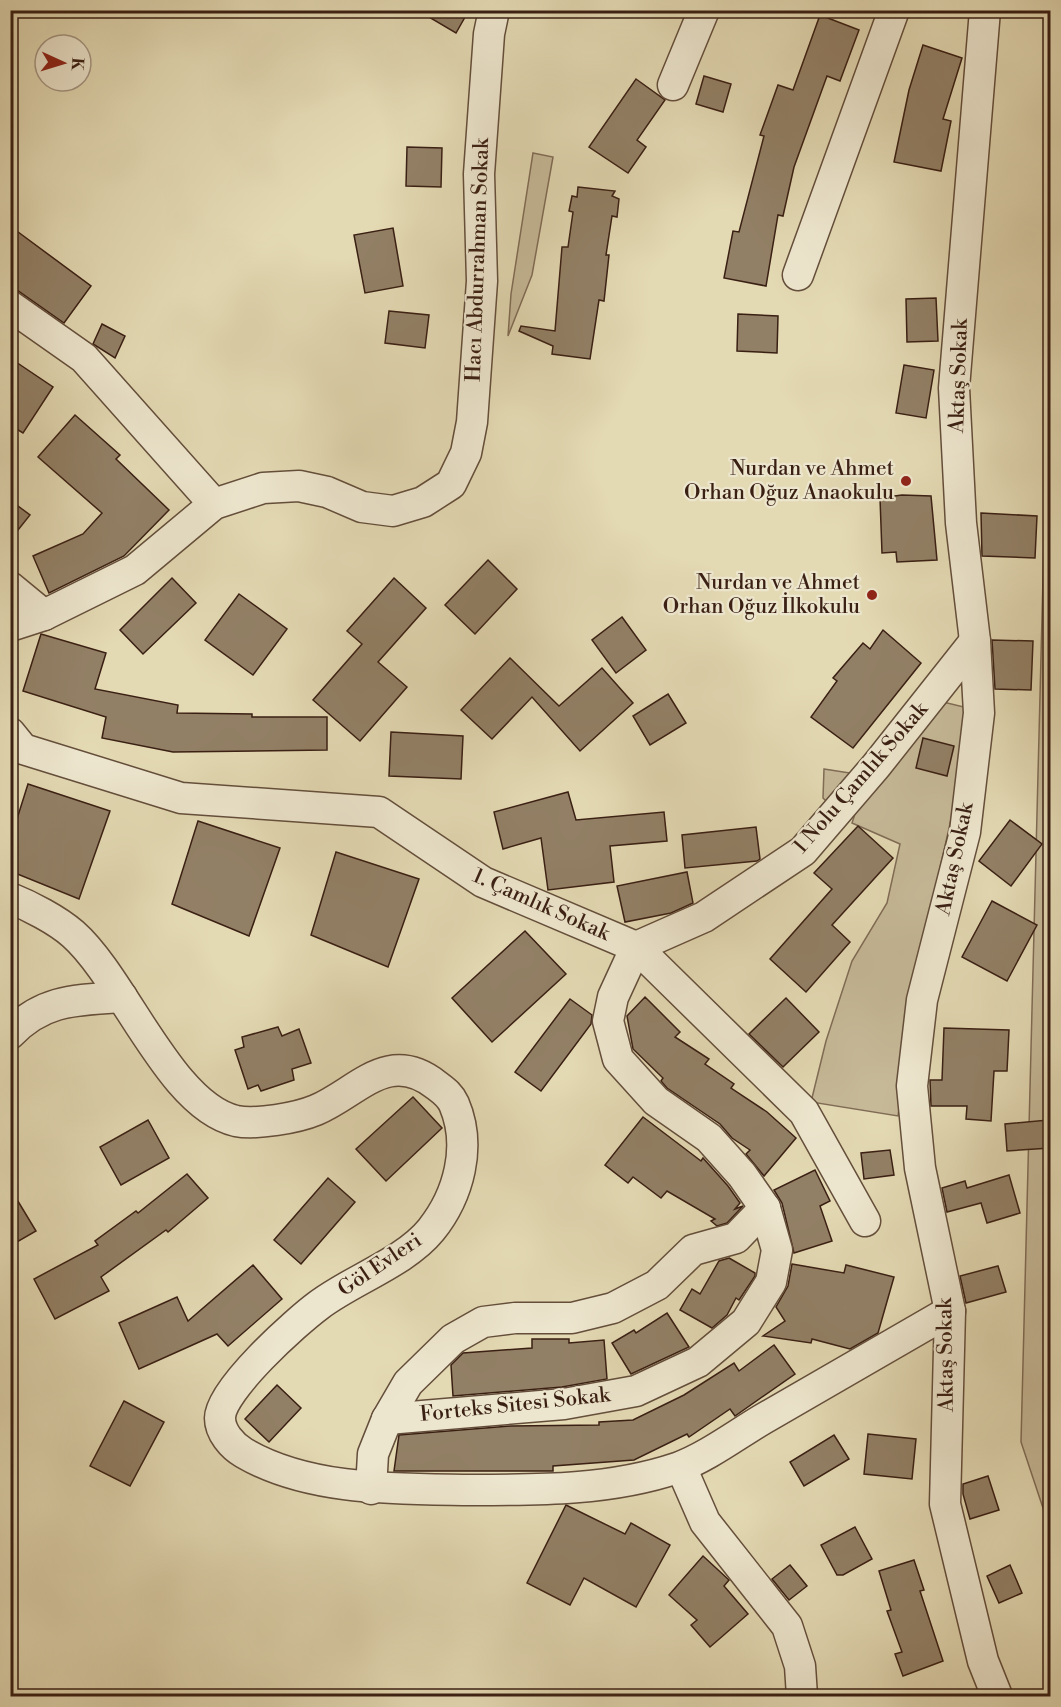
<svg xmlns="http://www.w3.org/2000/svg" width="1061" height="1707" font-family="'Libre Bodoni',serif">
<style>
.green{fill:#c6b998;stroke:#806c56;stroke-width:1.5}
.building{fill:#928066;stroke:#3a1f13;stroke-width:1.5}
.lines{fill:none;stroke-linecap:round;stroke-linejoin:round}
.minor-casing{stroke:#644e3b;stroke-width:33}
.minor{stroke:#ede6ce;stroke-width:30}
.poi-dot{fill:#8f2418;stroke:#ede6ce;stroke-width:2}
.labels{text-anchor:middle;dominant-baseline:central;stroke-width:4.5;stroke-linejoin:round;paint-order:stroke}
.street-label{font-size:21px;fill:#3a1f13;stroke:#ede6ce}
.poi-label{font-size:21px;fill:#3a1f13;stroke:#ede6ce;text-anchor:end}
</style>
<rect width="100%" height="100%" fill="#e3d9b3"/>
<filter id="stains"><feTurbulence type="fractalNoise" baseFrequency=".00333" numOctaves="4"/><feColorMatrix values="0 0 0 0 .2 0 0 0 0 .09 0 0 0 0 .02 0 0 0 .5 -.17"/></filter>
<radialGradient id="worn" r=".72"><stop offset=".6" stop-color="#630" stop-opacity="0"/><stop offset="1" stop-color="#630" stop-opacity=".3"/></radialGradient>
<g class="green">
<path d="M533 153 553 157 532 275 508 336 511 294Z"/>
<path d="M1050 303V1529L1021 1442Z"/>
<path d="M939 701 968 708 954 806 919 962 898 1116 811 1102 826 1041 852 961 887 903 900 844 852 823 859 801Z"/>
<path d="M824 769 850 773 827 802 823 798Z"/>
</g>
<g class="building">
<path d="M417 10H469L456 33Z"/>
<path d="M820 15 859 30 840 81 827 76 794 167 783 216 778 215 766 286 724 278 733 231 739 232 764 136 760 135 778 85 793 90Z"/>
<path d="M923 45 962 58 943 119 951 121 941 171 894 162 909 90Z"/>
<path d="M704 76 731 84 723 112 696 104Z"/>
<path d="M636 79 665 100 637 140 646 147 628 173 589 147Z"/>
<path d="M407 147 442 148 441 187 406 186Z"/>
<path d="M578 187 615 191 612 196 619 199 617 217 612 216 606 255H609L604 301 599 300 590 359 552 354 553 346 519 331 521 326 555 331 562 247H568L573 212 569 211 572 196 577 197Z"/>
<path d="M10 226 91 286 64 323 10 285Z"/>
<path d="M393 228 403 286 365 293 354 235Z"/>
<path d="M936 298 938 341 907 342 906 299Z"/>
<path d="M389 311 429 315 425 348 385 343Z"/>
<path d="M738 314 778 316 777 353 737 351Z"/>
<path d="M102 324 125 336 115 358 93 344Z"/>
<path d="M10 358 53 387 23 433 10 425Z"/>
<path d="M904 365 934 370 926 418 896 413Z"/>
<path d="M75 415 120 455 116 459 169 510 124 556 49 593 33 556 83 534 102 513 38 457Z"/>
<path d="M902 495 931 496 937 560 897 562 896 552 882 553 880 498Z"/>
<path d="M10 500 30 515 10 540Z"/>
<path d="M981 513 1037 516 1035 558 982 556Z"/>
<path d="M488 560 517 589 475 634 445 605Z"/>
<path d="M172 578 196 603 143 654 120 630Z"/>
<path d="M394 578 426 608 378 662 407 687 360 741 313 700 362 644 347 631Z"/>
<path d="M239 594 287 629 253 675 205 640Z"/>
<path d="M622 617 646 650 616 673 592 640Z"/>
<path d="M883 630 921 663 853 748 811 717 837 681 833 678 863 643 870 649Z"/>
<path d="M41 634 106 653 95 689 178 705 177 713 252 714V717H327V750L173 752 102 738 106 717 23 691Z"/>
<path d="M992 640 1033 641 1031 690 995 689Z"/>
<path d="M510 658 559 706 602 668 633 703 580 751 532 697 492 739 461 710Z"/>
<path d="M668 694 686 723 650 745 633 716Z"/>
<path d="M391 732 463 736 461 779 389 776Z"/>
<path d="M923 738 954 746 947 776 916 768Z"/>
<path d="M28 784 110 811 79 899 10 871V841Z"/>
<path d="M568 792 576 820 664 812 667 841 610 846 614 882 548 890 541 838 503 849 494 812Z"/>
<path d="M1010 820 1042 844 1011 886 979 861Z"/>
<path d="M198 821 280 848 249 936 172 904Z"/>
<path d="M858 826 893 858 832 925 850 942 806 992 770 959 832 889 814 873Z"/>
<path d="M756 827 760 859 757 861 685 868 682 835Z"/>
<path d="M336 852 419 879 388 967 311 935Z"/>
<path d="M687 872 693 903 671 913 625 922 617 886Z"/>
<path d="M992 901 1037 925 1007 981 962 957Z"/>
<path d="M525 931 566 974 492 1042 452 998Z"/>
<path d="M645 997 680 1032 675 1037 709 1059 705 1064 734 1084 731 1088 767 1112 796 1138 764 1176 746 1154 750 1150 732 1138 720 1124 667 1088 661 1081 663 1078 633 1049 627 1016Z"/>
<path d="M786 998 819 1032 783 1067 749 1034Z"/>
<path d="M570 999 592 1015 591 1024 541 1091 515 1072Z"/>
<path d="M278 1027 282 1036 299 1029 311 1063 292 1069 294 1080 261 1091 258 1085 248 1089 235 1050 244 1047 242 1037Z"/>
<path d="M944 1028 1009 1030 1007 1071H994L991 1121 966 1119 967 1106H931L930 1080H942Z"/>
<path d="M413 1097 442 1128 386 1181 356 1149Z"/>
<path d="M643 1117 701 1161 703 1158 728 1186 740 1203 735 1209 743 1206 727 1223 717 1226 711 1221 715 1219 667 1191 661 1198 633 1177 628 1183 605 1165Z"/>
<path d="M148 1120 169 1158 121 1185 100 1147Z"/>
<path d="M1048 1120 1050 1148 1007 1151 1005 1124Z"/>
<path d="M890 1150 894 1175 864 1179 861 1153Z"/>
<path d="M815 1170 830 1201 820 1206 832 1241 794 1253 782 1203 774 1190Z"/>
<path d="M187 1174 208 1198 168 1232 166 1230 101 1277 109 1291 55 1319 34 1279 98 1245 95 1241 136 1211 138 1213Z"/>
<path d="M1009 1175 1020 1213 987 1223 981 1203 947 1212 942 1188 965 1181 967 1188Z"/>
<path d="M328 1178 355 1202 301 1264 274 1240Z"/>
<path d="M10 1188 36 1231 10 1246Z"/>
<path d="M729 1258 755 1273V1276L739 1300 736 1298 727 1315 712 1328 680 1310 692 1289 700 1294 719 1261Z"/>
<path d="M792 1264 844 1273 846 1265 894 1277 878 1333 850 1349 812 1339 811 1343 763 1336 785 1321 776 1307 788 1286Z"/>
<path d="M253 1265 282 1299 228 1346 217 1334 139 1369 119 1323 177 1297 188 1321Z"/>
<path d="M998 1266 1006 1292 966 1303 960 1276Z"/>
<path d="M667 1313 689 1347 631 1374 612 1343 634 1330 636 1333Z"/>
<path d="M532 1339H569V1343L604 1340 607 1379 562 1387 453 1396 451 1365 463 1353 532 1348Z"/>
<path d="M774 1345 795 1374 735 1416 730 1409 689 1437 687 1434 634 1460 553 1466V1471H394L399 1435 511 1426 599 1425V1422L633 1420 684 1395 734 1363 739 1371Z"/>
<path d="M277 1385 301 1408 269 1442 245 1419Z"/>
<path d="M124 1401 164 1422 130 1486 90 1466Z"/>
<path d="M868 1434 916 1439 912 1479 864 1474Z"/>
<path d="M834 1435 849 1459 804 1486 790 1462Z"/>
<path d="M988 1476 999 1510 970 1519 963 1494V1484Z"/>
<path d="M566 1505 625 1534 631 1523 670 1545 636 1607 584 1578 570 1605 527 1583Z"/>
<path d="M855 1527 872 1559 843 1575H837L821 1545Z"/>
<path d="M703 1556 729 1580 724 1586 748 1614 710 1647 691 1625 697 1620 669 1595Z"/>
<path d="M914 1560 924 1590 920 1591 943 1661 903 1676 895 1654 902 1652 887 1611 891 1610 879 1571Z"/>
<path d="M790 1565 807 1586 789 1600 772 1579Z"/>
<path d="M1010 1565 1022 1593 999 1603 987 1576Z"/>
</g>
<g class="lines">
<g class="minor-casing">
<g id="minor">
<path d="M985 10 954 388 961 523 975 641 979 713 965 832 922 1000 912 1086 920 1168 950 1311 945 1504 983 1661 997 1696"/>
<path d="M673 85 704 10"/>
<path d="M798 275 894 10"/>
<path d="M10 306 84 358 214 504"/>
<path d="M10 587 44 615"/>
<path d="M10 626 44 615 135 570 214 504 263 488 299 486 327 492 362 507 393 511 423 502 451 484 466 453 472 422 482 281 479 174 489 34 494 10"/>
<path d="M10 733 23 749 181 798 379 812 483 882 636 947 804 1112 865 1221"/>
<path d="M10 898C30 906 57 920 73 934 124 979 170 1106 236 1121 256 1125 297 1118 316 1110 357 1093 388 1047 436 1085 444 1091 450 1095 454 1104 472 1146 459 1195 431 1230 405 1262 352 1280 319 1305 296 1322 220 1390 220 1418 220 1432 232 1446 244 1453 307 1490 393 1489 463 1490 535 1490 609 1491 677 1468 707 1457 736 1435 763 1419 825 1383 888 1347 950 1311"/>
<path d="M10 1034C43 999 77 1000 122 997"/>
<path d="M387 1419 564 1404 636 1391 698 1362 746 1322 771 1282 777 1250 765 1208 742 1175 709 1138 656 1101 618 1059 608 1021 613 997 636 947 704 917 803 851 876 766 975 641"/>
<path d="M681 1467 705 1522 787 1626 800 1666 802 1696"/>
<path d="M371 1489 373 1454 387 1419 408 1383 453 1339 483 1322 515 1318H572L613 1308 657 1285 693 1250 736 1238 765 1208"/>
</g>
</g>
<use href="#minor" class="minor"/>
</g>
<g class="poi-dot">
<circle cx="906" cy="481" r="6"/>
<circle cx="872" cy="595" r="6"/>
</g>
<g class="labels">
<g class="street-label">
<text transform="translate(478 260) rotate(-88)">Hacı Abdurrahman Sokak</text>
<text transform="translate(959 376) rotate(-88)">Aktaş Sokak</text>
<text transform="translate(861 778) rotate(-49)">1 Nolu Çamlık Sokak</text>
<text transform="translate(955 859) rotate(-78)">Aktaş Sokak</text>
<text transform="translate(541 905) rotate(24)">1. Çamlık Sokak</text>
<text transform="translate(380 1265) rotate(-34)">Göl Evleri</text>
<text transform="translate(946 1355) rotate(-91)">Aktaş Sokak</text>
<text transform="translate(515 1405) rotate(-6)">Forteks Sitesi Sokak</text>
</g>
<g class="poi-label">
<text x="894" y="469">Nurdan ve Ahmet<tspan x="894" dy="24">Orhan Oğuz Anaokulu</tspan></text>
<text x="860" y="583">Nurdan ve Ahmet<tspan x="860" dy="24">Orhan Oğuz İlkokulu</tspan></text>
</g>
</g>
<rect width="1061" height="1707" fill="none" stroke="#e3d9b3" stroke-width="36"/>
<rect x="12" y="12" width="1037" height="1683" fill="none" stroke="#3a1f13" stroke-width="3"/>
<rect x="18" y="18" width="1025" height="1671" fill="none" stroke="#3a1f13" stroke-width="1.5"/>
<g transform="translate(63 63) rotate(94)"><circle r="28" fill="#ede6ce" stroke="#a59683" stroke-width="1.5"/>
<path d="M0-4.5L10 22L0 15L-10 22Z" fill="#8f2418"/>
<text y="-9" font-size="16" font-weight="bold" text-anchor="middle" fill="#3a1f13">K</text>
</g>
<rect width="100%" height="100%" filter="url(#stains)"/>
<rect width="100%" height="100%" fill="url(#worn)"/>
</svg>
